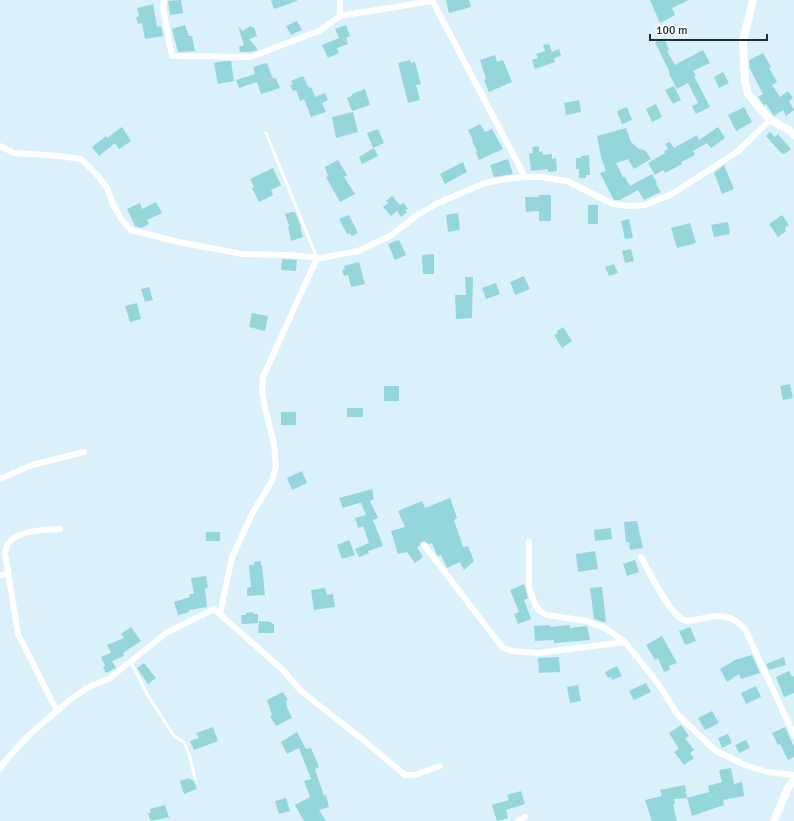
<svg xmlns="http://www.w3.org/2000/svg" width="794" height="821" font-family="Signika,sans-serif">
<style>
.building{fill:#95d6db}
.lines{fill:none;stroke-linecap:round;stroke-linejoin:round}
.lane{stroke:#fff;stroke-width:3}
.street{stroke:#fff;stroke-width:6}
.secondary{stroke:#fff;stroke-width:8}
</style>
<rect width="100%" height="100%" fill="#daf0fb"/>
<g class="building">
<path d="M181 0 183 13 170 15 168 1Z"/>
<path d="M271 0H297V1L274 9Z"/>
<path d="M446 0H469L471 7 449 13Z"/>
<path d="M650 0H689L672 8 675 15 660 23Z"/>
<path d="M153 4 157 27 161 26 163 36 145 39 142 23 138 24 136 17 139 16 137 8Z"/>
<path d="M297 21 302 30 291 35 286 26Z"/>
<path d="M185 25 189 36H192L195 51 178 52 172 29Z"/>
<path d="M346 25 350 36 346 38 348 44 337 48 339 53 328 58 322 45 339 38 335 29Z"/>
<path d="M238 26 242 31 251 26 252 28 254 27 257 36 249 39 258 50 250 52H240L239 47 244 45Z"/>
<path d="M661 40 662 41 665 40 669 50 667 51 675 65 703 50 710 63 693 71 696 76H694L710 107 696 114 692 106 698 103 688 83 677 89 669 74 670 73 655 42Z"/>
<path d="M549 44 552 52 559 49 561 56 554 58 555 62 535 69 532 60 538 58 536 54 545 51 543 45Z"/>
<path d="M763 53 771 67 769 68 777 82 772 85 780 97 788 91 793 98 789 101 794 110 786 116 783 110 774 116 766 104 764 105 758 97 763 94 750 69 749 60Z"/>
<path d="M495 55 497 62 503 60 512 82 489 92 484 80 486 79 480 60Z"/>
<path d="M410 60 411 63 415 62 421 84 416 85 420 100 408 103 398 63Z"/>
<path d="M224 61H231L234 81 218 84 214 63Z"/>
<path d="M267 63 273 79 276 78 280 88 261 94 257 82 239 88 236 80 255 74 253 67Z"/>
<path d="M723 72 729 83 719 88 714 77Z"/>
<path d="M303 76 309 88 311 87 315 97 325 93 328 100 322 103 326 112 311 117 304 99 300 101 296 90 293 91 290 85 293 84 291 81Z"/>
<path d="M674 86 681 100 673 104 665 90Z"/>
<path d="M365 89 370 105 352 111 347 98 352 96V94Z"/>
<path d="M579 100 581 112 566 115 564 103Z"/>
<path d="M656 104 662 117 652 122 646 109Z"/>
<path d="M627 107 632 120 622 124 617 111Z"/>
<path d="M744 107 752 122 736 131 728 115Z"/>
<path d="M353 112 358 132 336 138 332 117Z"/>
<path d="M480 124 485 132 492 129 503 149 479 160 476 153 477 152 472 140H473L468 130Z"/>
<path d="M122 127 131 141 119 149 115 143 99 156 92 147 106 136 107 138Z"/>
<path d="M718 127 725 138 711 148 707 143 693 151 695 155 681 162 682 164 665 173 663 170 655 175 648 163 665 153 664 151 668 149 665 144 670 142 674 148 697 135 699 140Z"/>
<path d="M626 128 631 142 640 150 642 149 644 151 645 150 651 159 634 169 628 159 616 163 623 177H625L630 186 652 174 657 183 656 184 661 192 644 200 638 190 620 200H614L600 173 606 171 601 157 597 136Z"/>
<path d="M378 129 384 143 373 148 367 133Z"/>
<path d="M770 132 775 137 778 134 791 149 785 154 784 153 782 154 766 136Z"/>
<path d="M539 146V152L542 151 543 155 552 154V159L556 158 557 171 548 172V169L531 171 529 154 533 153 532 147Z"/>
<path d="M374 148 378 156 362 164 359 157Z"/>
<path d="M589 155 590 175H586V178H579V169H576V158H581V156Z"/>
<path d="M508 159 513 174 494 177 490 165Z"/>
<path d="M338 160 347 175 344 177 355 194 340 202 326 177 328 176 325 167Z"/>
<path d="M463 162 467 172 445 184 440 174Z"/>
<path d="M724 165 734 189 722 194 714 173Z"/>
<path d="M273 168 281 185 271 190 273 195 259 202 252 188 254 187 250 179Z"/>
<path d="M539 195H551V221H539V211L526 212 525 197H539Z"/>
<path d="M392 196 400 205 404 203 408 209 405 210 407 212 401 217 397 211 391 216 383 207 388 203 386 201Z"/>
<path d="M156 202 162 213 147 220 149 224 141 228 135 226 127 209 140 203 142 209Z"/>
<rect x="588" y="205" width="10" height="19"/>
<path d="M291 212H295L301 227H300L303 237 291 241 288 227 289 226 285 214Z"/>
<path d="M458 213 460 230 448 232 446 215Z"/>
<path d="M349 215 358 233 352 236 350 233 347 234 339 219Z"/>
<path d="M782 215 789 225 785 228 786 231 778 237 769 224Z"/>
<path d="M629 219 633 238 625 239 621 221Z"/>
<path d="M728 222 730 234 714 237 711 225Z"/>
<path d="M690 223 696 243 677 248 671 228Z"/>
<path d="M399 240 406 255 395 260 388 244Z"/>
<path d="M631 249 634 261 625 263 622 251Z"/>
<path d="M434 254V274H423L422 255Z"/>
<path d="M282 259 297 260 296 271 281 270Z"/>
<path d="M359 262 365 284 351 287 348 275 344 276 342 270 345 269 344 266Z"/>
<path d="M614 264 618 273 609 276 605 267Z"/>
<path d="M524 276 530 289 515 295 510 282Z"/>
<path d="M465 277H473L472 318 456 319 455 295H466Z"/>
<path d="M496 283 500 294 486 299 482 288Z"/>
<path d="M149 287 153 300 145 302 141 289Z"/>
<path d="M137 303 141 319 130 322 125 306Z"/>
<path d="M252 313 268 316 265 331 249 327Z"/>
<path d="M563 327 572 341 562 348 554 335 558 333 557 331Z"/>
<path d="M790 384 793 398 783 400 780 386Z"/>
<rect x="384" y="386" width="15" height="15"/>
<rect x="347" y="408" width="16" height="9"/>
<rect x="281" y="412" width="15" height="13"/>
<path d="M302 471 307 483 292 490 287 478Z"/>
<path d="M372 489 374 499 370 501 378 518 373 520 383 546 368 551 369 553 359 557 355 549 369 543 363 526 358 528 355 518 366 515 361 503H359L343 508 339 498Z"/>
<path d="M450 498 457 518 454 520 463 547 468 546 474 561 464 570 460 562 447 568 441 555 438 556 436 553 432 543 429 544 424 541 420 543V546L417 547 423 557 415 563 407 552 398 554 391 531 405 527 398 511 422 501 425 508Z"/>
<path d="M637 521 643 548 630 550 629 542H626L624 522Z"/>
<path d="M611 528 612 539 595 541 594 530Z"/>
<rect x="206" y="532" width="14" height="9"/>
<path d="M349 540 355 555 342 559 337 545Z"/>
<path d="M595 551 598 569 578 572 576 554Z"/>
<path d="M635 560 639 572 627 576 623 564Z"/>
<path d="M261 561V566L262 565 265 595 247 596V588L251 587 249 565H254V562Z"/>
<path d="M206 576 208 588H205L207 607 189 610V612L178 615 174 602 190 597 189 594H194L191 578Z"/>
<path d="M524 584 528 598 524 600 531 619 518 624 514 614 519 612 510 590Z"/>
<path d="M602 587 606 622H603L594 619 590 588Z"/>
<path d="M325 588 327 595 333 594 335 607 314 610 311 590Z"/>
<path d="M253 612V614H258V623L242 624 241 615H246V613Z"/>
<path d="M259 621 271 622V623L274 624V633H258Z"/>
<path d="M550 625V627L570 625V628L587 626 590 640 554 643V640L535 641 534 626Z"/>
<path d="M131 627 141 641 123 653 124 656 112 661 116 668 106 673 103 667 105 666 101 657 111 653 107 645 124 638 121 634Z"/>
<path d="M690 627 696 641 685 645 679 631Z"/>
<path d="M662 636 677 663 669 666 670 670 664 672 658 658 655 660 646 645Z"/>
<path d="M752 655 760 673 741 679 739 674 727 682 720 669 735 660Z"/>
<path d="M559 657 560 672 539 673 538 658Z"/>
<path d="M784 657 786 665 769 670 766 664Z"/>
<path d="M144 663 156 678 148 684 137 668Z"/>
<path d="M617 666 622 676 612 680 611 677 608 678 605 672Z"/>
<path d="M789 671 792 677 794 676V693L784 697 776 677Z"/>
<path d="M646 683 651 692 634 700 629 691Z"/>
<path d="M578 685 581 701 570 703 567 687Z"/>
<path d="M756 686 761 697 746 704 741 693Z"/>
<path d="M283 692 288 700 286 701 287 705H286L292 718 276 726 270 716 272 715 267 700Z"/>
<path d="M712 711 719 723 705 730 698 718Z"/>
<path d="M681 725 689 736 685 738 694 750 690 753 694 758 684 765 674 752 679 749 669 733Z"/>
<path d="M213 727 218 741 194 750 190 741 199 738 196 733Z"/>
<path d="M785 727 794 747V757L788 760 780 744 778 745 772 733Z"/>
<path d="M297 732 306 749 311 748 319 767 315 769 324 796 326 795 329 807 319 810 326 821H304L295 805 310 797 304 781 311 779 299 748 287 754 281 742Z"/>
<path d="M728 734 732 743 722 748 718 738Z"/>
<path d="M746 740 750 748 739 753 735 745Z"/>
<path d="M731 768 734 784 742 782 744 796 723 800 724 805 692 816 687 798 709 792 708 786 722 782 719 770Z"/>
<path d="M189 778V780L192 779 194 782 197 789 184 794 180 781Z"/>
<path d="M685 785 687 798 674 799 675 804 673 805 677 821H652L645 800 662 796 660 790Z"/>
<path d="M521 791 525 804 506 810 508 818 497 821 492 805 509 800 507 795Z"/>
<path d="M286 798 290 811 279 814 275 801Z"/>
<path d="M165 805 169 817 151 821 148 813H151L150 809Z"/>
</g>
<g class="lines">
<g class="lane">
<path d="M266 133 317 258"/>
<path d="M131 662 147 694 174 736 184 742 190 757 195 779"/>
</g>
<g class="street">
<path d="M164 0 163 8 172 56 251 57 319 31 340 16V0"/>
<path d="M432 0 525 177"/>
<path d="M340 16 432 1"/>
<path d="M0 146 14 153 59 156 81 159 99 177 107 188 113 204 122 220 131 230 179 242 242 254 290 255 321 258 358 251 390 236 416 216 438 203 485 183 507 179 525 177H540L567 181 613 204 628 206 645 205 672 194 737 152 770 120"/>
<path d="M0 479 32 465 84 452"/>
<path d="M529 542V588L535 604 539 610 546 615 587 621 605 628 625 642 659 685 678 715 716 751 745 765 767 772 794 775"/>
<path d="M424 545 502 647 512 651 538 653 625 642"/>
<path d="M641 557C649 571 669 613 682 619 685 621 690 621 694 620 716 616 728 611 745 629L794 735"/>
<path d="M0 575 8 574"/>
<path d="M220 614 232 557 253 512 272 481 276 467 274 444 264 404 262 390 263 377 317 258"/>
<path d="M57 711 18 634 5 553C6 550 6 546 8 544 15 530 46 530 60 529"/>
<path d="M0 769 6 760 30 734 71 699 89 687 110 678 166 633 214 609 283 670 301 691 362 739 405 775H415L440 766"/>
<path d="M518 821 525 817"/>
</g>
<g class="secondary">
<path d="M753 0 743 41 745 82 748 94 770 120 789 130 794 135"/>
<path d="M774 821 788 788 794 780"/>
</g>
</g>
<path d="M650 34v6h117v-6" fill="none" stroke="#222d32" stroke-width="2"/>
<text x="656" y="34" font-size="12" fill="#222d32" stroke="#ffffff" stroke-width="3" paint-order="stroke">100 m</text>
</svg>
